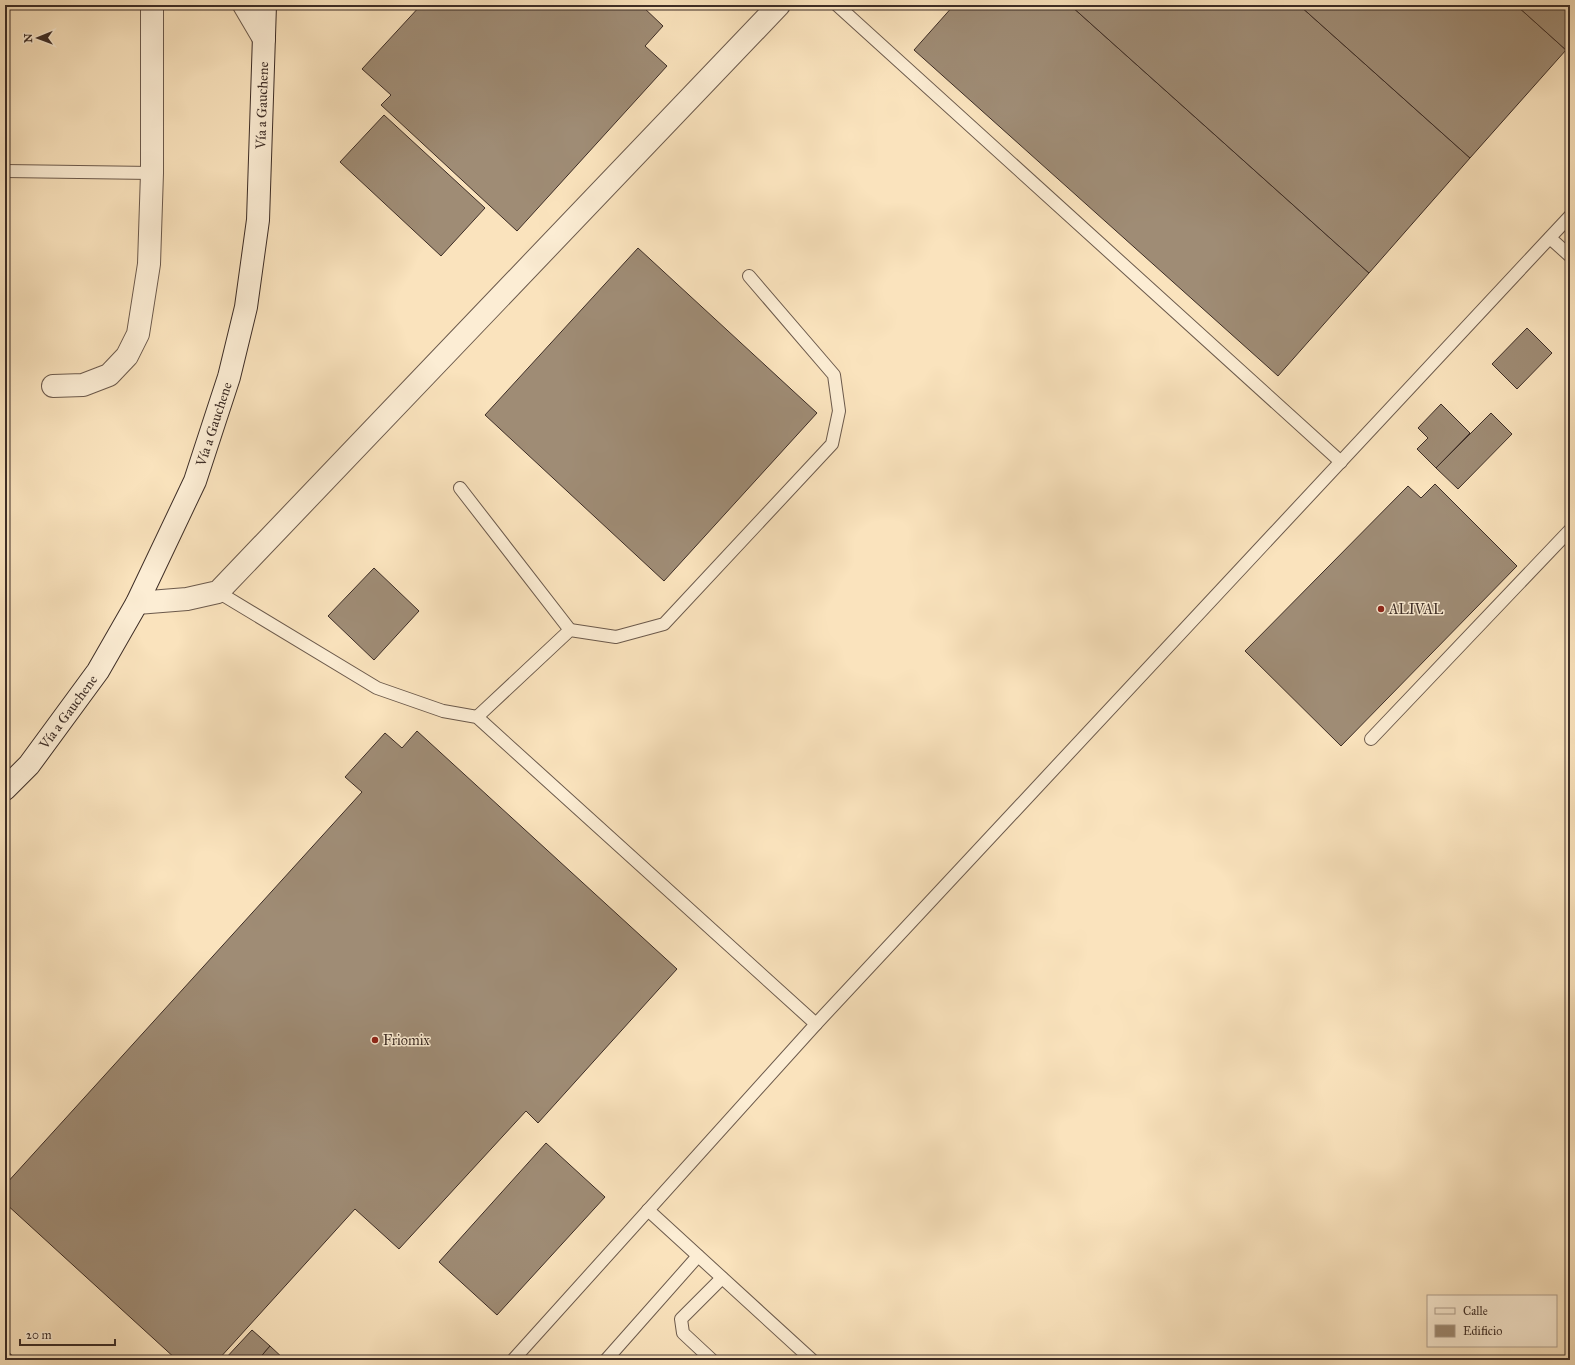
<svg xmlns="http://www.w3.org/2000/svg" width="1575" height="1365" font-family="'IM FELL Great Primer',serif">
<style>
.building{fill:#9f8c75;stroke:#3d2d26}
.lines{fill:none;stroke-linecap:round;stroke-linejoin:round}
.lane-casing{stroke:#6c5a4c;stroke-width:14}
.street-casing{stroke:#6c5a4c;stroke-width:24}
.secondary-casing{stroke:#3d2d26;stroke-width:24}
.lane{stroke:#fcedd4;stroke-width:12}
.street{stroke:#fcedd4;stroke-width:22}
.secondary{stroke:#fcedd4;stroke-width:22}
.poi-dot{fill:#8f2418;stroke:#fcedd4;stroke-width:1.5}
.labels{text-anchor:middle;dominant-baseline:central;stroke-width:3;stroke-linejoin:round;paint-order:stroke}
.street-label{font-size:14px;fill:#3d2d26;stroke:#fcedd4}
.poi-label{font-size:14px;fill:#3d2d26;stroke:#fcedd4;text-anchor:start}
</style>
<rect width="100%" height="100%" fill="#fae3bd"/>
<filter id="stains"><feTurbulence type="fractalNoise" baseFrequency=".005" numOctaves="4"/><feColorMatrix values="0 0 0 0 .2 0 0 0 0 .09 0 0 0 0 .02 0 0 0 .5 -.17"/></filter>
<radialGradient id="worn" r=".72"><stop offset=".6" stop-color="#630" stop-opacity="0"/><stop offset="1" stop-color="#630" stop-opacity=".3"/></radialGradient>
<g class="building">
<path d="M421 5H641L663 26 645 46 667 66 517 231 381 105 391 95 362 69Z"/>
<path d="M954 5H1070L1369 273 1278 376 914 50Z"/>
<path d="M1070 5H1299L1470 158 1369 273Z"/>
<path d="M1299 5H1516L1566 50 1470 158Z"/>
<path d="M1516 5H1570V45L1566 50Z"/>
<path d="M384 115 485 208 441 256 340 162Z"/>
<path d="M638 248 817 413 664 581 485 415Z"/>
<path d="M1527 328 1552 353 1517 389 1492 364Z"/>
<path d="M1441 404 1470 433 1436 468 1417 449 1428 438 1418 428Z"/>
<path d="M1491 413 1512 434 1458 489 1436 468Z"/>
<path d="M1435 484 1517 566 1341 746 1245 651 1408 486 1421 498Z"/>
<path d="M374 568 419 611 374 660 328 616Z"/>
<path d="M417 731 677 969 538 1123 526 1111 399 1249 355 1209 218 1360H177L5 1203V1185L362 792 345 777 385 733 402 748Z"/>
<path d="M546 1143 605 1197 497 1315 439 1262Z"/>
<path d="M252 1330 270 1346 258 1360H224Z"/>
<path d="M270 1346 285 1360H258Z"/>
<path d="M5 1349 17 1360H5Z"/>
</g>
<g class="lines">
<g class="lane-casing">
<g id="lane">
<path d="M837 5 1341 462"/>
<path d="M5 171 152 173"/>
<path d="M1550 238 1570 256"/>
<path d="M460 488 570 630"/>
<path d="M218 592 377 688 443 711 477 717 816 1024"/>
<path d="M477 717 570 630 616 637 664 624 832 444 839 411 834 375 749 276"/>
<path d="M1371 739 1570 530"/>
<path d="M648 1210 812 1360"/>
<path d="M513 1360 816 1024 1570 216"/>
<path d="M606 1360 698 1256"/>
<path d="M712 1360 683 1333 681 1319 722 1278"/>
</g>
</g>
<g class="street-casing">
<g id="street">
<path d="M244 5 264 39"/>
<path d="M53 386 83 385 109 375 127 356 138 334 149 264 152 173V5"/>
<path d="M137 603 187 599 218 592 779 5"/>
</g>
</g>
<g class="secondary-casing">
<g id="secondary">
<path id="s1" d="M5 789 29 765 98 671 137 603 195 481 229 377 246 307 258 220 265 5"/>
</g>
</g>
<use href="#lane" class="lane"/>
<use href="#street" class="street"/>
<use href="#secondary" class="secondary"/>
</g>
<g class="poi-dot">
<circle cx="1381" cy="609" r="4"/>
<circle cx="375" cy="1040" r="4"/>
</g>
<g class="labels">
<g class="street-label">
<text stroke="none"><textPath href="#s1" startOffset="748">Vía a Gauchene</textPath></text>
<text stroke="none"><textPath href="#s1" startOffset="424">Vía a Gauchene</textPath></text>
<text stroke="none"><textPath href="#s1" startOffset="100">Vía a Gauchene</textPath></text>
</g>
<g class="poi-label">
<text x="1389" y="609">ALIVAL</text>
<text x="383" y="1040">Friomix</text>
</g>
</g>
<rect width="1575" height="1365" fill="none" stroke="#fae3bd" stroke-width="20"/>
<rect x="6" y="6" width="1563" height="1353" fill="none" stroke="#3d2d26" stroke-width="2"/>
<rect x="10" y="10" width="1555" height="1345" fill="none" stroke="#3d2d26"/>
<rect x="1427" y="1295" width="130" height="52" fill="#fcedd4" stroke="#b0a08e"/>
<rect x="1435" y="1308" width="20" height="6" fill="#fcedd4" stroke="#b0a08e"/>
<text x="1463" y="1315" font-size="12" fill="#3d2d26">Calle</text>
<rect x="1435" y="1325" width="20" height="12" fill="#9f8c75" stroke="#b0a08e"/>
<text x="1463" y="1335" font-size="12" fill="#3d2d26">Edificio</text>
<g transform="translate(38 38) rotate(269)" stroke="#fcedd4" stroke-width="3" paint-order="stroke">
<path d="M0-3L7 15L0 10L-7 15Z" fill="#3d2d26"/>
<text y="-6" font-size="11" font-weight="bold" text-anchor="middle" fill="#3d2d26">N</text>
</g>
<path d="M20 1339v6h95v-6" fill="none" stroke="#3d2d26" stroke-width="2"/>
<text x="26" y="1339" font-size="12" fill="#3d2d26" stroke="#fcedd4" stroke-width="3" paint-order="stroke">20 m</text>
<rect width="100%" height="100%" filter="url(#stains)"/>
<rect width="100%" height="100%" fill="url(#worn)"/>
</svg>
